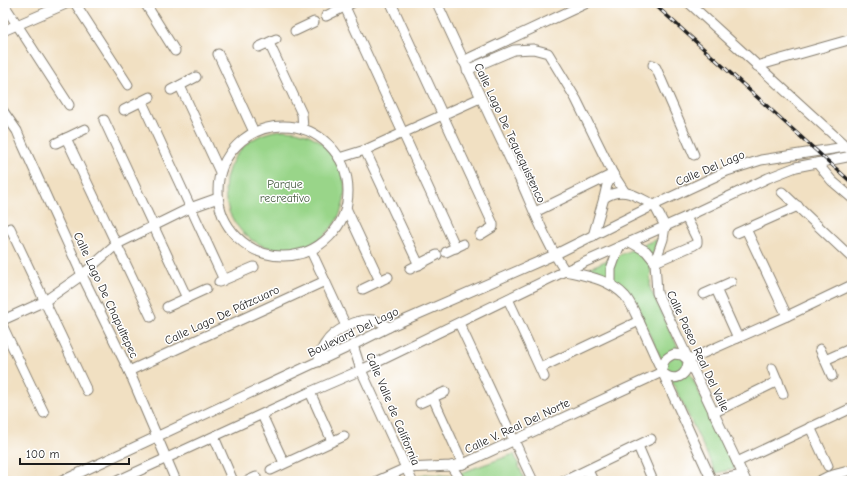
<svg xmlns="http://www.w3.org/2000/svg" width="855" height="484" font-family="'Comic Neue',sans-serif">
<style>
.green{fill:#99d589;stroke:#5a7852}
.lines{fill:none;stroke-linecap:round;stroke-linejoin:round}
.minor-casing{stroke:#867e6f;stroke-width:11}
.minor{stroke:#fff;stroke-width:9}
.rail-casing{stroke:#1c1c1c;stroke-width:3.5}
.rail{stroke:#fff;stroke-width:2;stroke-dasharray:6;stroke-linecap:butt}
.labels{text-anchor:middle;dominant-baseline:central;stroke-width:3;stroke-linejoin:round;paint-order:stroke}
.street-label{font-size:12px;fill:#1c1c1c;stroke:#fff}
.park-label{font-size:12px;fill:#485d42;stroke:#fff}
</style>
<rect width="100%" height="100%" fill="#fff"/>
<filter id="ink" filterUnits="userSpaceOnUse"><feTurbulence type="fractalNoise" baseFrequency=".025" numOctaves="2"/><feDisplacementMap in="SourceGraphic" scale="8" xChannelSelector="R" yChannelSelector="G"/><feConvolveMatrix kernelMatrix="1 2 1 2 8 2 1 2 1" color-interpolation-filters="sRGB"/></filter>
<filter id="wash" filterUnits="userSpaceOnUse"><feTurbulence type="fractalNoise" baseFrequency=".012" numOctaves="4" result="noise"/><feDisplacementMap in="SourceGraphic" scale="16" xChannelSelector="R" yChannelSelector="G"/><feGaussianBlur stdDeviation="0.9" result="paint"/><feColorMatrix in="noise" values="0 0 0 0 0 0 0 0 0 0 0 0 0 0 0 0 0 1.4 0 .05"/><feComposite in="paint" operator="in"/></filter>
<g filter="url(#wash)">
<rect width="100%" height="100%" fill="#f1e0c2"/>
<g class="green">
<circle cx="285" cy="190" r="60"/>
<path d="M657 239 651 262 650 288 735 469 716 473 633 300 620 286 589 268Z"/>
<path d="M514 454 525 481H418L417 477 425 474 452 476Z"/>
</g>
</g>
<g filter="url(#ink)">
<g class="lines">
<g class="minor-casing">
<g id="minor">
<path d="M3 3 69 105"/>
<path d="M75 3 128 85"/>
<path d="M145 3 175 51"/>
<path d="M391 3 493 224V227L480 235"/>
<path d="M437 3C465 64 493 124 522 184 535 213 547 244 565 271 587 276 609 279 625 296 631 303 635 313 639 321L712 481"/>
<path d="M689 3 849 149"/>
<path d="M345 7 456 248"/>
<path d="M326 16 352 3"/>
<path d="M3 31 68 3"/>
<path d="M295 31 314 22"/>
<path d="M269 43 302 114 303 129"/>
<path d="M259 47 276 39"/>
<path d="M218 54 254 132"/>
<path d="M463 61 587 3"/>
<path d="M653 65 656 68 694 155"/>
<path d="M757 66 852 39"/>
<path d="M467 70 514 50 533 49 548 53 576 99 613 174 624 191"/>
<path d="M180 86 220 172"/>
<path d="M171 90 196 77"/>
<path d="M142 102 224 280"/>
<path d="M124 110 150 97"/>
<path d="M3 111 17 131 22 143 82 275 129 371 176 481"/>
<path d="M104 120 187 298"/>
<circle cx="283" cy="191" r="65"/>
<path d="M66 138 151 317"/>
<path d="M56 143 85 129"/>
<path d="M365 150 419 265"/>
<path d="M339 158 365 150 480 98"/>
<path d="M817 163 832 181 852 198"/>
<path d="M782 192 852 258"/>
<path d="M604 198 607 185 613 174"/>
<path d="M654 205 665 226 663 239 655 262 657 293 746 481"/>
<path d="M346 208 380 281"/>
<path d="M535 212 613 174"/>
<path d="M10 228 87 391"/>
<path d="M746 229 787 316"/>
<path d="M737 233 798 206"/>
<path d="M593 236 604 198C623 185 637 197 654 205"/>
<path d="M630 242 646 251 655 262 694 245 697 243V239L686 217"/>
<path d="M311 251 346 326"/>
<path d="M446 252 463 244"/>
<path d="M410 269 437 255"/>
<path d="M219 282 254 267"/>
<path d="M611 284V269L619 247"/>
<path d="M363 289 388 277"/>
<path d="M716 289 738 338"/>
<path d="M704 294 731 282"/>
<path d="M508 299 544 377"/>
<path d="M167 307 206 289"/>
<path d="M3 320 45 301 82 275 117 244 190 208 218 198"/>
<path d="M459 323 533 481"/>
<path d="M3 327 44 413"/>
<path d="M353 345 361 370 412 481"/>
<path d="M820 349 832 376"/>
<path d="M674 354 682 355 688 360C688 376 674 384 662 372 662 362 665 358 674 354Z"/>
<path d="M688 360 787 316 852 285"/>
<path d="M825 360 852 348"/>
<path d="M318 362C320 356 321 349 325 344 333 330 361 316 377 321 381 322 385 325 389 327"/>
<path d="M540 368 639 321"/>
<path d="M772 368 783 394"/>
<path d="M129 371 325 281"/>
<path d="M310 392 332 441"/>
<path d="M433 398 463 464"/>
<path d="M420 403 445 392"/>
<path d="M713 413 778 381"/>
<path d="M262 415 284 463"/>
<path d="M810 427 828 466"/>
<path d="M214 437 233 481"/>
<path d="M638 446 653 481"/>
<path d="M737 462 852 408"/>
<path d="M451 466 461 481"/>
<path d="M271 470 344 436"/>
<path d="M588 470 593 481"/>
<path d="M62 481 353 345 389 327 554 255 654 205 727 171 761 160 852 146"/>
<path d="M117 481 310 392 361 370 565 271 686 217 768 178 796 167 852 156"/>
<path d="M247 481 256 477"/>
<path d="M377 481 406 468 451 466 463 464 662 372"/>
<path d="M564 481 651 439"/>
<path d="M712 481 743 475"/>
<path d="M819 481 829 476 852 470"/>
</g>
</g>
<use href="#minor" class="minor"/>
<g class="rail-casing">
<path id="rail" d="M653 3 852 183"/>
</g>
<use href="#rail" class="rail"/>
</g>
</g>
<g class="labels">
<g class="street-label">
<text transform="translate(510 133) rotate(65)">Calle Lago De Tequequistenco</text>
<text transform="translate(710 168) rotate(-23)">Calle Del Lago</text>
<text transform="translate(106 295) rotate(65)">Calle Lago De Chapultepec</text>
<text transform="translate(222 315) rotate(-25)">Calle Lago De Pátzcuaro</text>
<text transform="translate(353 332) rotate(-26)">Boulevard Del Lago</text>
<text transform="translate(698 351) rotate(65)">Calle Paseo Real Del Valle</text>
<text transform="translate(393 409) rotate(67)">Calle Valle de California</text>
<text transform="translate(517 426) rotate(-25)">Calle V. Real Del Norte</text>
</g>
<g class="park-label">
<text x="285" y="184">Parque<tspan x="285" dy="14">recreativo</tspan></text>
</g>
</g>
<rect width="855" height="484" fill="none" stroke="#fff" stroke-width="16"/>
<path d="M20 458v6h109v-6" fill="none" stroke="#1c1c1c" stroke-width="2"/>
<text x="26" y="458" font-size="12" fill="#1c1c1c" stroke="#ffffff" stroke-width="3" paint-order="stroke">100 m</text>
</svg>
